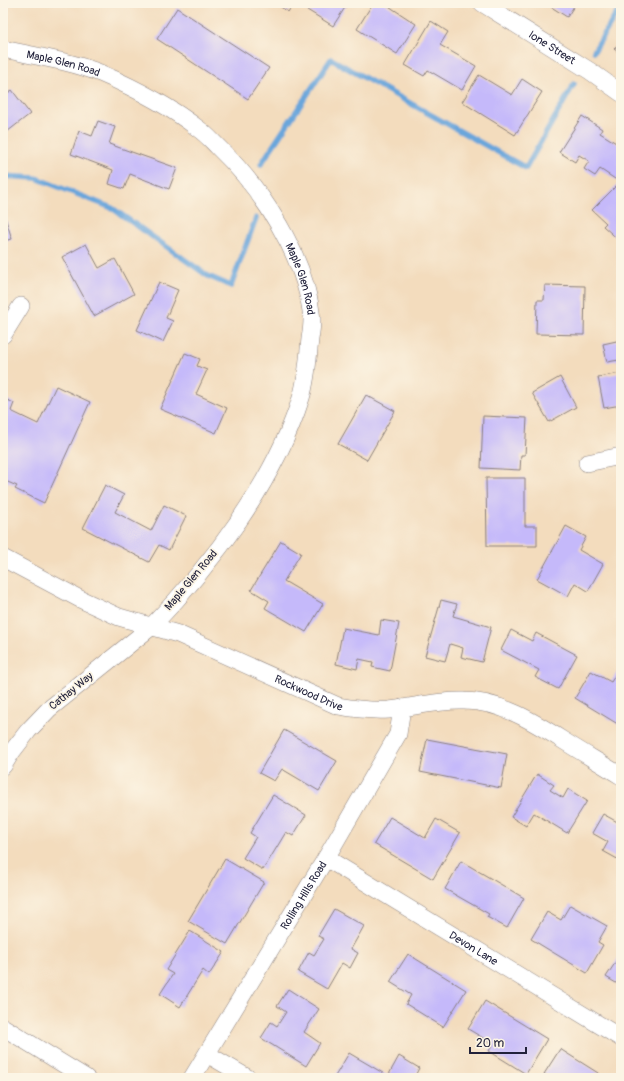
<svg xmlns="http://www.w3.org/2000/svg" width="624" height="1081" font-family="Pangolin,sans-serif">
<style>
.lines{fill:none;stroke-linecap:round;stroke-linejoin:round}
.stream{stroke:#6ba6db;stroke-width:5.5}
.building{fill:#c5b9fa}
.minor-casing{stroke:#8a7f7c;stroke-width:18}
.minor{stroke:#fff;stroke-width:17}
.labels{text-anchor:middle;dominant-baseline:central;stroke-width:3.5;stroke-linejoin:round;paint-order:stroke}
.street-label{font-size:11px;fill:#22223b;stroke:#fcf5e5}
</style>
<rect width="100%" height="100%" fill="#fcf5e5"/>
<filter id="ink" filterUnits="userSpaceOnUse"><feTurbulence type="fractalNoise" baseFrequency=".025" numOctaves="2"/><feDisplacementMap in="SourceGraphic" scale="8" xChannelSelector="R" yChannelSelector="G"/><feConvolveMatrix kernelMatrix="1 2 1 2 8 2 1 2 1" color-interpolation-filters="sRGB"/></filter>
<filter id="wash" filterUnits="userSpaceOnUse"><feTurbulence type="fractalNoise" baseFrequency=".012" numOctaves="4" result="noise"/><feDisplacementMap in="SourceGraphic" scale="16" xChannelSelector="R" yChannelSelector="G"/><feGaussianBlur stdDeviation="0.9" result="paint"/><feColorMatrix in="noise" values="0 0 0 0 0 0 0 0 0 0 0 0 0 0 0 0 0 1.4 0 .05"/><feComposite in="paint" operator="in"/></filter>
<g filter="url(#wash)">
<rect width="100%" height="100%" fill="#f3dcbd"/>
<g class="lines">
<g class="stream">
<path d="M594 51 621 6"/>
<path d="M261 164 331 59 526 168 574 84"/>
<path d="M3 176 36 178 112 208 208 276 231 286 256 218"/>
</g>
</g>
<g id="blocks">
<g class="building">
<path d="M275 3H294L288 12Z"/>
<path d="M301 3H348L333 26 299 5Z"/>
<path d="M373 3H384L416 24 397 54 357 29Z"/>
<path d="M545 3H576L567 17Z"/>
<path d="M177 8 269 68 248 99 157 39Z"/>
<path d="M431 21 448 32 440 45 476 66 462 90 428 70 424 76 405 65Z"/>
<path d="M621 41V54L614 49Z"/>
<path d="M479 75 512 95 522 79 542 92 515 135 462 102Z"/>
<path d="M12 90 30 114 3 135V97Z"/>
<path d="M582 116 602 129 600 133 621 146V177L618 181 600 169 595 176 584 169 589 161 579 155 575 162 559 152Z"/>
<path d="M98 121 115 127 109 144 177 168 169 189 130 174 124 189 109 184 113 170 71 154 79 131 92 136Z"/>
<path d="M620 182 621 183V242L603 226 606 223 592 210Z"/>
<path d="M3 211 12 239 3 241Z"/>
<path d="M86 244 99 268 115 259 134 294 94 316 62 257Z"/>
<path d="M159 282 178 290 166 318 173 321 163 342 137 330Z"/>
<path d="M545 285 585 286 584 335 536 334 537 300H544Z"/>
<path d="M621 340V367H620L619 360 607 362 603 344Z"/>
<path d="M185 353 200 359 197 366 207 370 196 394 227 408 216 433 160 409Z"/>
<path d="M621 373V405L604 408 598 377Z"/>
<path d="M560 377 576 407 549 422 532 393Z"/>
<path d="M56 386 90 402 44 503 15 489 17 486 3 480V398L14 403 11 411 38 424Z"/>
<path d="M366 395 395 411 367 460 338 444Z"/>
<path d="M483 416 527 418 525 455H521L520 470 481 468Z"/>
<path d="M486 478H525V526H537V546H487Z"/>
<path d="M105 485 124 495 115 512 151 531 164 505 186 516 169 550 159 545 149 562 83 528Z"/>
<path d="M566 526 586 537 579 550 603 564 588 591 575 583 568 596 537 579Z"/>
<path d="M281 541 301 553 284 581 323 604 306 632 265 608 269 601 251 590Z"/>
<path d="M441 600 457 604 453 616 491 627 482 662 461 657 463 648 450 644 445 661 425 656Z"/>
<path d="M381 620 399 623 390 671 372 667 373 662 359 659 357 669 336 664 343 628 379 635Z"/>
<path d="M511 630 532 641 536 633 577 655 558 689 535 677 539 670 501 650Z"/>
<path d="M621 666V726L575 698 591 671 611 682Z"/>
<path d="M284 730 337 761 319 791 282 769 274 781 259 773Z"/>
<path d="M427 739 507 754 501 788 420 772Z"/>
<path d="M537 774 554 785 550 790 563 798 568 789 587 801 567 833 534 813 526 826 511 817Z"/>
<path d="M273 795 306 815 293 836 286 832 263 870 243 858 256 837 250 833Z"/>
<path d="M603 814 621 824V861L603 851 608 842 592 833Z"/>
<path d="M390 817 425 838 436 819 460 833 433 879 374 844Z"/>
<path d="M225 859 264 882 227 944 188 921Z"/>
<path d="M461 861 524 898 507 928 487 917 489 914 445 889Z"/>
<path d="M570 905 607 926 598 942 603 945 587 973 531 939 547 912 561 920Z"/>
<path d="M334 909 364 926 351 949 358 953 350 968 342 963 327 989 298 972 309 952 314 955 324 939 318 936Z"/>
<path d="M190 931 224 952 209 975 203 970 180 1007 160 994 173 974 166 970Z"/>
<path d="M408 954 466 990 443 1027 406 1004 411 995 390 982Z"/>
<path d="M619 957 621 958V986L606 977Z"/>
<path d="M288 989 319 1009 304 1032 320 1043 306 1066 261 1038 271 1022 277 1026 286 1012 277 1006Z"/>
<path d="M485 1001 547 1039 526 1074 489 1051 493 1044 468 1029Z"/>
<path d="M560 1049 606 1078H551L544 1074Z"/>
<path d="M349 1053 388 1076 399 1056 419 1068 414 1078H334Z"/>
</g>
</g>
</g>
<g filter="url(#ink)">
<use href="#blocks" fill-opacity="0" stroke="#8a7f7c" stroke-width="1"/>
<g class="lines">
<g class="minor-casing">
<g id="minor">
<path id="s1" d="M482 3 590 71 621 93"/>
<path id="s2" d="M3 49C35 56 69 61 100 73 135 88 171 107 200 130 207 135 212 141 218 147 262 189 306 257 312 319 312 326 311 333 310 339 308 358 307 379 301 398 274 483 212 564 151 627L49 709 28 731 11 753 3 766"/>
<path d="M3 335 21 306"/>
<path d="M587 463 621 456"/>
<path id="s3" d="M3 558 80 599 119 617 178 634 338 706C355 709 372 711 389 710 414 707 439 700 464 701 501 701 534 722 564 741 583 753 602 764 621 776"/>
<path id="s4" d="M326 858 621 1038"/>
<path d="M3 1027 86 1078"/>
<path d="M207 1054 248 1078"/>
<path id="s5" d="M192 1078 326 858 398 734 402 708"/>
</g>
</g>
<use href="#minor" class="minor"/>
</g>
</g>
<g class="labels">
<g class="street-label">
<text stroke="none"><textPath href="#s1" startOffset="83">Ione Street</textPath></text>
<text stroke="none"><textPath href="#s2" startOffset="62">Maple Glen Road</textPath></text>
<text stroke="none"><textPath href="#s2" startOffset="398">Maple Glen Road</textPath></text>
<text transform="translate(191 580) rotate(-50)">Maple Glen Road</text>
<text transform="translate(71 691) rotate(-39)">Cathay Way</text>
<text stroke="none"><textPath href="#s3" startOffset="335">Rockwood Drive</textPath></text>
<text stroke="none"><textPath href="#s5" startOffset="214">Rolling Hills Road</textPath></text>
<text stroke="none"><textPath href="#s4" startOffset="173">Devon Lane</textPath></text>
</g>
</g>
<rect width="624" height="1081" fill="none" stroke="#fcf5e5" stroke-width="16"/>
<path d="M470 1047v6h56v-6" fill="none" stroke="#22223b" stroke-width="2"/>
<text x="476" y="1047" font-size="12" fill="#22223b" stroke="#fcf5e5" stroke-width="3" paint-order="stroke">20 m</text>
</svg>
